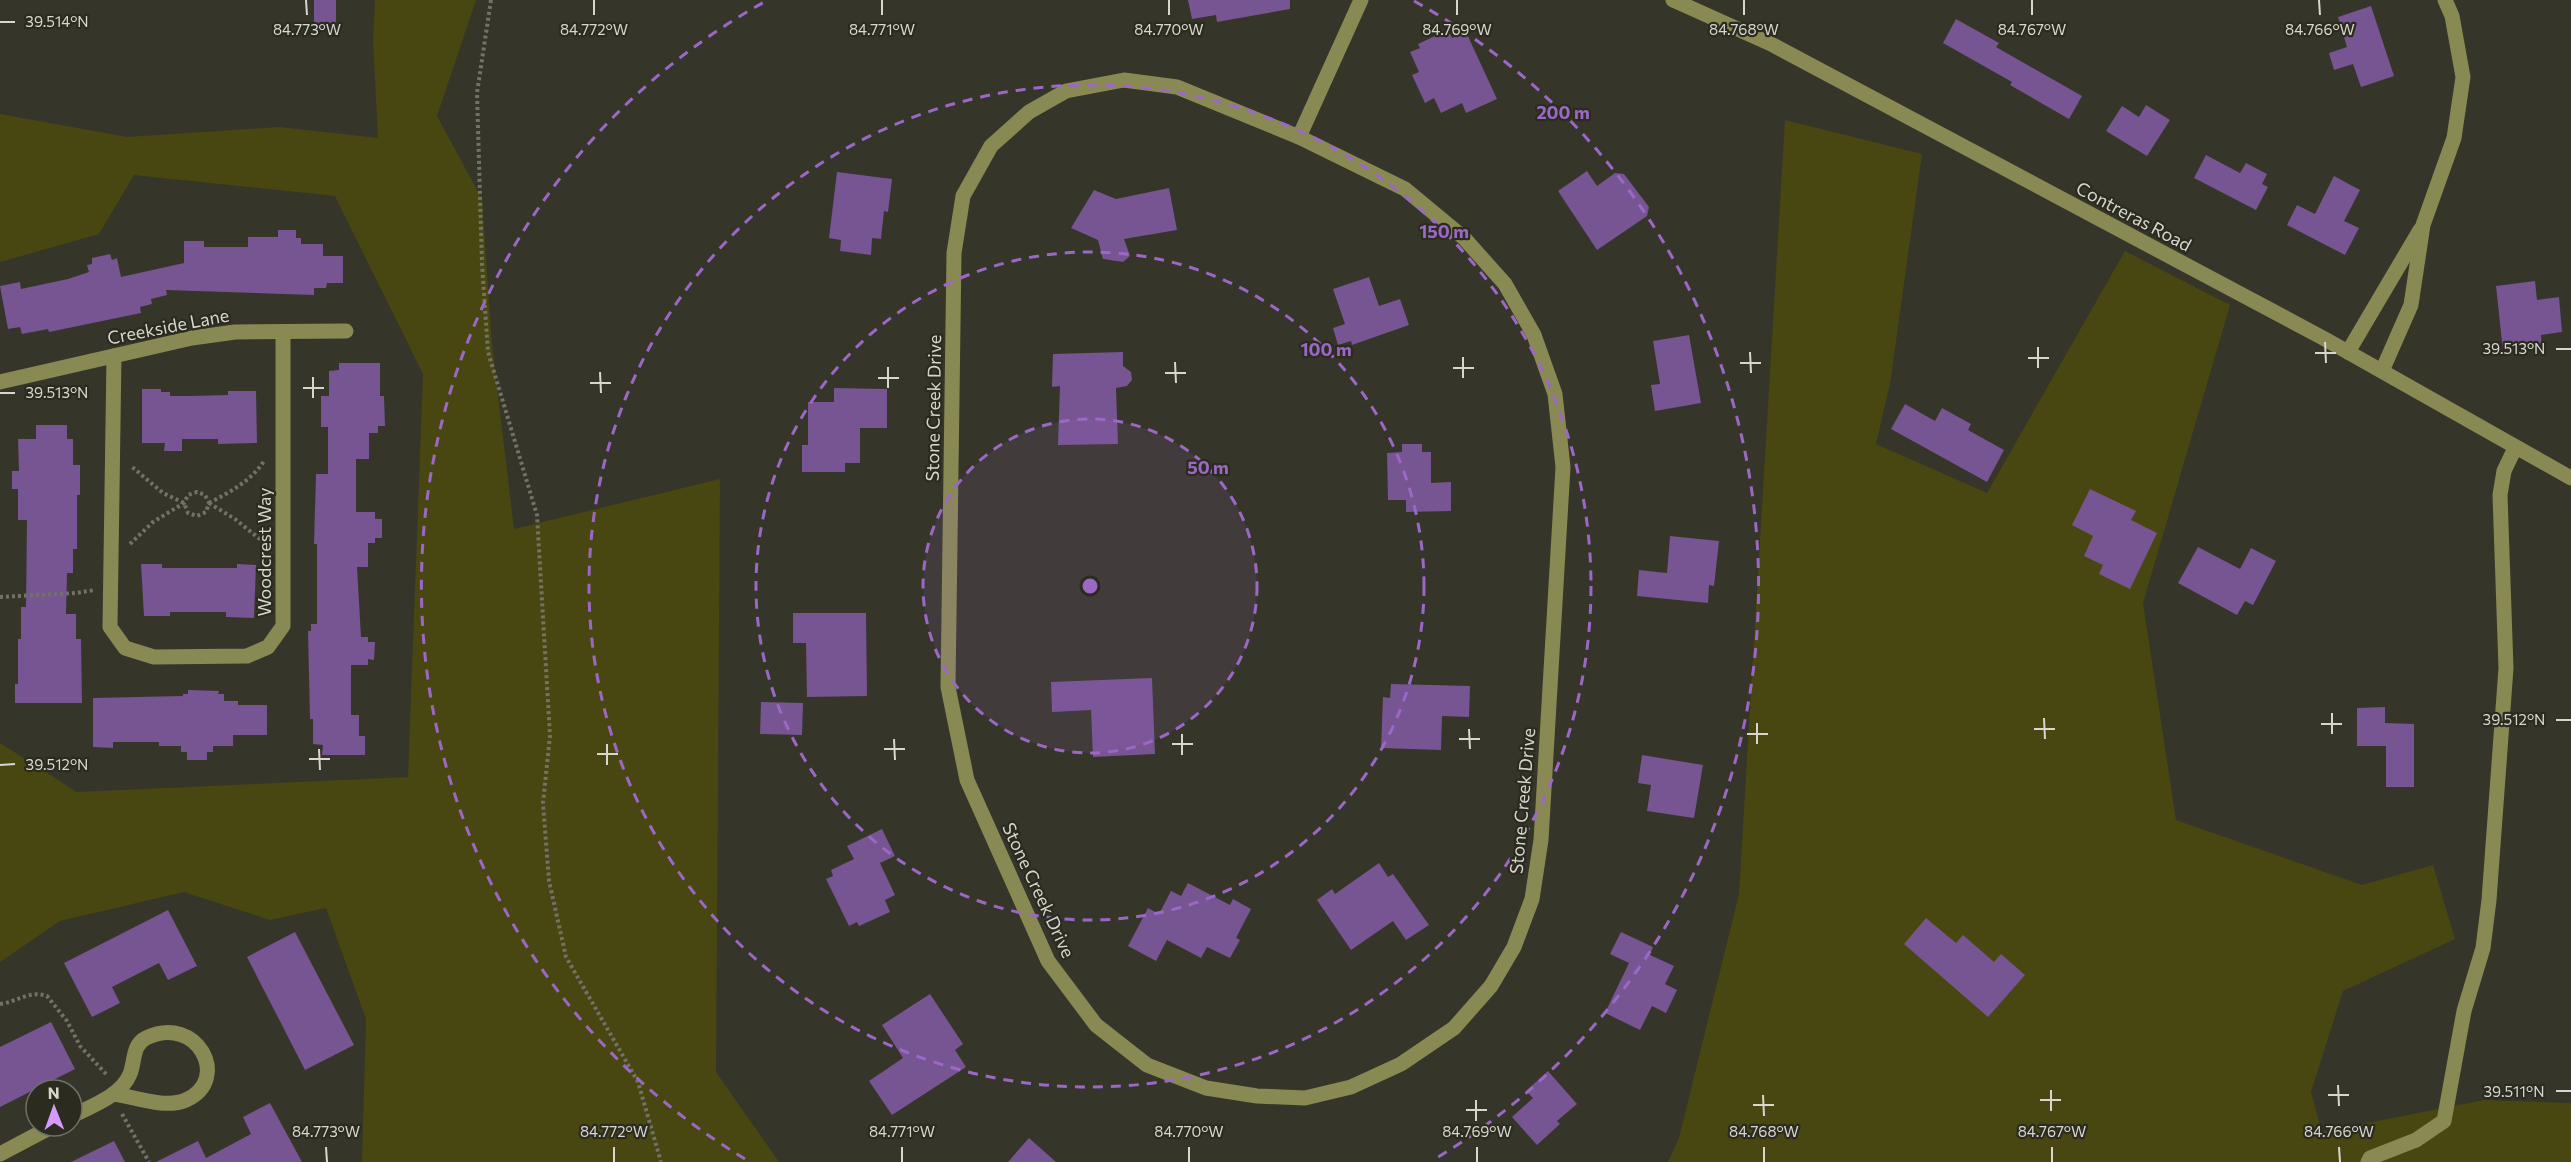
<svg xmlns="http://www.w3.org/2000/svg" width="2571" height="1162" font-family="Commissioner,sans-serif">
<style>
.green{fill:#484711}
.building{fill:#775492}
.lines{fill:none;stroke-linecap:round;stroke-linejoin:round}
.path{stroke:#727269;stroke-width:4;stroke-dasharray:3 3;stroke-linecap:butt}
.minor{stroke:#898954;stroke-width:15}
.ticks{fill:none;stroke:#d7d7d0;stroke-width:2}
.ring{fill:none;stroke:#9b68c5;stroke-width:3;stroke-dasharray:10 8}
.labels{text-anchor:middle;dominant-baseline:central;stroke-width:4.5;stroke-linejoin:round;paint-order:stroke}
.street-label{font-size:18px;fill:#d7d7d0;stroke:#2b2b20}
.ticks-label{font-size:15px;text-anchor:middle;fill:#d7d7d0;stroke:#2b2b20;stroke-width:4.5;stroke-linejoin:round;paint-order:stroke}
.centre{fill:#9b68c5;stroke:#2b2b20;stroke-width:3}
.ring-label{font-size:18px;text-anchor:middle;font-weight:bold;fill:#9b68c5;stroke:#2b2b20;stroke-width:4.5;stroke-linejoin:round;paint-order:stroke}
</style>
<rect width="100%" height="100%" fill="#35352a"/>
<g class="green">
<path d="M375 0H476L437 116 482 199 492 345 514 529 720 479 716 1072 779 1162H362L366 1019 326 908 270 920 184 892 60 921 0 962V743L77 792 408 777 423 374 335 196 134 175 99 234 0 262V114L127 137 279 127 378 138 373 41Z"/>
<path d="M1785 120 1922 154 1890 384 1876 444 1987 493 2125 251 2230 305 2143 603 2176 820 2362 885 2433 865 2455 939 2343 991 2311 1092 2322 1132 2484 1100 2571 1103V1162H1668L1679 1138 1739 894Z"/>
</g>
<g class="building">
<rect x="314" y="0" width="22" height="23"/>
<path d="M1188 0H1290V9L1217 22 1216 15 1192 19Z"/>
<path d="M2371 6 2394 76 2361 87 2353 64 2334 70 2329 53 2347 47 2338 17Z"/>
<path d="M1956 19 1999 43 1996 47 2082 96 2069 119 2010 85 2012 82 1943 43Z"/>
<path d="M1448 30 1452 38 1466 32 1497 99 1466 113 1462 103 1441 113 1434 98 1425 103 1412 75 1419 72 1410 52 1420 48 1418 44Z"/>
<path d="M2146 105 2170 120 2147 156 2106 131 2122 106 2139 117Z"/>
<path d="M2206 155 2240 173 2246 163 2267 174 2262 184 2268 187 2256 210 2194 178Z"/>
<path d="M1587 171 1597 186 1615 173 1624 174 1649 207 1647 216 1597 250 1558 191Z"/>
<path d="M837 172 892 179 888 212 884 211 881 239 872 238 871 255 840 251 841 240 829 238Z"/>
<path d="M2334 176 2360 190 2344 221 2359 228 2345 255 2287 225 2297 205 2315 214Z"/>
<path d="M1169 188 1177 230 1124 239 1130 256 1123 262 1103 259 1098 240 1071 228 1094 190 1116 199Z"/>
<path d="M278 230H296V238H301V244H323V256H343V283H327L326 288H314V295L166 290 167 295 151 299 152 304 140 307 141 313 49 332 48 329 22 334 20 327 8 329 0 286 20 282 21 289 68 279 89 272 87 265 92 264V258L110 254 112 260 117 258 121 277 184 263V241H204V247H248V237H278Z"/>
<path d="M1369 277 1379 306 1400 299 1409 325 1352 345 1351 341 1338 345 1333 328 1345 324 1333 289Z"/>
<path d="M2535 281 2537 300 2559 297 2562 332 2541 335 2542 347 2503 351 2496 286Z"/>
<path d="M1689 335 1701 403 1655 411 1651 385 1660 384 1653 341Z"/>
<path d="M1123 352V366L1131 372 1132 380 1127 386 1116 388 1118 444 1058 445 1060 386 1052 387 1053 354Z"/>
<path d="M339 363H380V396H384L385 426H378V433H369V459H356V512H375V519H382V538H375V543H368V567H357L361 637H368V642H375L374 660 368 659V665H351V715H359V736H365V755H322L323 745 313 744V719H310L308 631H311V624H317V544H314L316 474H328V427H321V396H329V371L339 370Z"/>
<path d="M834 388 887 389V428H860V463H845V472H802V445H808V402H834Z"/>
<path d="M142 389H161V392H170V396H189L228 395V391H256L257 443 218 444V439H182V451H164L165 443H142Z"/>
<path d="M1905 404 1935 421 1942 408 1971 424 1968 430 2004 450 1987 482 1891 429Z"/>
<path d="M36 425H67V439H73V465H80V495H77V549H73V573H67L66 614H76V639H81L82 703H15V684H18V639H21V607H26L27 520H18V489H12V471H19L18 439H36Z"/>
<path d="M1402 444H1422V452H1431V483L1451 482V511L1406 512V500H1388L1387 453 1402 452Z"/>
<path d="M2090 489 2136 511 2131 520 2157 533 2130 589 2099 574 2103 565 2084 556 2093 536 2072 525Z"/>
<path d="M1670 536 1719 541 1714 586 1709 585 1708 603 1637 596 1639 570 1667 573Z"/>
<path d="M2198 547 2240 569 2251 548 2276 561 2253 605 2245 601 2237 615 2178 583Z"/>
<path d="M141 564H162V568H237V564L256 565 254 618 226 617V612H170V616H144Z"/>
<path d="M793 613H866L867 696 807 697 806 643H793Z"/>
<path d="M1152 678 1155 754 1093 757 1091 710 1052 712 1051 682Z"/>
<path d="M1391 684 1470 686 1469 717 1442 716 1441 750 1381 748 1383 697 1390 698Z"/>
<path d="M188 690 219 691 218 694H224V701H238V705H267V735H233V746H213V752H207V760H187V752H181V746H159V742H113V748L93 747V698L183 696V694H188Z"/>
<path d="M761 702 803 703 802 735 760 734Z"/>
<path d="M2385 707V723L2414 724V787H2386V746H2357V708Z"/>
<path d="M1642 755 1703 765 1694 818 1647 811 1651 785 1638 783Z"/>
<path d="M882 829 895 856 880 863 895 895 885 900 890 912 859 926 857 922 849 926 826 879 833 876 831 870 854 859 847 846Z"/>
<path d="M1379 863 1388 877 1393 874 1429 925 1406 940 1393 921 1351 950 1317 900 1332 889 1335 894Z"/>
<path d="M1188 883 1230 905 1233 899 1251 909 1236 938 1240 940 1230 958 1207 947 1201 958 1167 940 1156 961 1128 946 1148 908 1159 914 1171 891 1181 896Z"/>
<path d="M168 910 197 966 168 980 159 963 112 987 120 1003 92 1017 64 963Z"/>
<path d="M1926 918 1956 943 1963 935 1994 962 2001 954 2025 975 1988 1017 1904 944Z"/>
<path d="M295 932 354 1045 305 1070 247 957Z"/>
<path d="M1621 932 1653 947 1650 955 1674 966 1665 984 1677 990 1666 1013 1652 1006 1640 1030 1605 1013 1629 963 1610 954Z"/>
<path d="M930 994 963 1044 955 1050 966 1067 892 1115 869 1081 903 1058 882 1025Z"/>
<path d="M51 1022 75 1069 0 1107V1047Z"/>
<path d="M1548 1071 1577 1104 1557 1121 1560 1124 1537 1145 1512 1117 1533 1098 1526 1091Z"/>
<path d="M270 1103 302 1162H156L198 1141 206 1158 251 1134 243 1117Z"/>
<path d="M1029 1138 1056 1162H1008Z"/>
<path d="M114 1141 125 1162H71Z"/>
</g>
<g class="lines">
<g class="path">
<path d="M491 0 477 93 482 264 488 352 537 515 550 736 543 803 549 881 566 957 638 1082 661 1162"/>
<path d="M209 503C230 492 251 481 264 461"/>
<path d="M209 503 235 519 266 544"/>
<path d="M130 544 153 522 184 503 188 495 197 492 205 495 209 503 206 512 197 516 188 513 184 503 163 493 131 466"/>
<path d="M0 597 76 593 95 590"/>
<path d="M0 1004C17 1002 29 990 47 996L67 1021 80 1046 107 1075"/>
<path d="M122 1114 149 1162"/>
</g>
<g class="minor">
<path d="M1673 0 1771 44 2323 338 2571 478"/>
<path d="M1124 80 1177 87 1299 137 1405 189 1464 238 1505 284 1534 335 1555 394 1563 467 1541 840 1532 899 1514 947 1491 986 1454 1028 1401 1064 1351 1087 1305 1098 1257 1096 1206 1088 1147 1065 1096 1025 1048 961 967 780 948 687 954 253 963 196 991 146 1029 112 1066 91Z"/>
<path d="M1299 137 1361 0"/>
<path d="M2348 352 2420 230"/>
<path d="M114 356 110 627 125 648 154 657 247 656 268 647 283 626V333"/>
<path d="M2382 371 2411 305 2423 225 2454 138 2463 77 2452 16 2445 0"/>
<path d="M0 382 192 338 235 332 346 331"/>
<path d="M72 1116C91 1106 121 1096 130 1074 135 1062 132 1045 146 1038 197 1013 232 1080 186 1100 165 1109 135 1097 114 1094"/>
<path d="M0 1154 53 1126"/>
<path d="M2368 1162 2370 1158 2416 1140 2444 1121 2464 1011 2483 948 2489 900 2506 668 2500 495 2504 471 2515 448"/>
</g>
</g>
<path class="ticks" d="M306 0 307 15M594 0V15M882 0V15M1169 0V15M1457 0V15M1744 0V15M2032 0V15M2319 0 2320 15M0 22H15M2325 342 2326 363M2038 347V368M2556 349H2571M1750 352 1751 373M2315 353H2336M1463 357V378M2028 358H2049M1175 362 1176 383M1740 363H1761M888 367V388M1453 368H1474M600 372 601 393M1165 373H1186M313 377V398M878 378H899M590 383H611M303 388H324M0 393H15M2332 713V734M2044 718 2045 739M2556 720H2571M1757 723V744M2321 724H2342M1469 729 1470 749M2034 729H2055M1182 734V755M1747 734H1768M894 739 895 760M1459 739H1480M607 744V765M1172 744H1193M319 749 320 770M884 749H905M597 754H618M309 759H330M0 765 15 764M2338 1085 2339 1106M2051 1090V1111M2556 1091H2571M1763 1095 1764 1116M2328 1095H2349M1476 1100V1121M2040 1100H2061M1753 1105H1774M1466 1110H1487M326 1147 327 1162M614 1147V1162M902 1147V1162M1189 1147V1162M1477 1147V1162M1764 1147V1162M2052 1147V1162M2339 1147 2340 1162"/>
<circle cx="1090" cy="586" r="167" fill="#9b68c5" fill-opacity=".12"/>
<g class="ring">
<circle cx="1090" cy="586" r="167"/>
<circle cx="1090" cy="586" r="334"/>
<circle cx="1090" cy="586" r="501"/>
<path d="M745 1159A669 669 0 0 1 766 1M1414 1A669 669 0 0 1 1435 1159"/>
</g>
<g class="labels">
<g class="street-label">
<text transform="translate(2134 216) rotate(28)">Contreras Road</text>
<text transform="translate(168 326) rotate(-11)">Creekside Lane</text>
<text transform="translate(933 408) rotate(-89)">Stone Creek Drive</text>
<text transform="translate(264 552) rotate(-90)">Woodcrest Way</text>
<text transform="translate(1522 801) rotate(-85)">Stone Creek Drive</text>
<text transform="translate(1039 890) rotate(65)">Stone Creek Drive</text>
</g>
</g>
<g class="ticks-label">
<text x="57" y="27">39.514°N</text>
<text x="307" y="35">84.773°W</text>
<text x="594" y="35">84.772°W</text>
<text x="882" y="35">84.771°W</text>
<text x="1169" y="35">84.770°W</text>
<text x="1457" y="35">84.769°W</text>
<text x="1744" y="35">84.768°W</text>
<text x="2032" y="35">84.767°W</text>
<text x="2320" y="35">84.766°W</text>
<text x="2514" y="354">39.513°N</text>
<text x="57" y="398">39.513°N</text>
<text x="2514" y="725">39.512°N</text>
<text x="57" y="770">39.512°N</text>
<text x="2514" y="1097">39.511°N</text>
<text x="326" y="1137">84.773°W</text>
<text x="614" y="1137">84.772°W</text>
<text x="902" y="1137">84.771°W</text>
<text x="1189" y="1137">84.770°W</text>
<text x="1477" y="1137">84.769°W</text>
<text x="1764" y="1137">84.768°W</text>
<text x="2052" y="1137">84.767°W</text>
<text x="2339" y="1137">84.766°W</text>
</g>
<circle cx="1090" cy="586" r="9" class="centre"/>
<g class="ring-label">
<text x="1563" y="119">200 m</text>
<text x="1444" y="238">150 m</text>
<text x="1326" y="356">100 m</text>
<text x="1208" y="474">50 m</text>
</g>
<g transform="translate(54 1108) rotate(359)"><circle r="28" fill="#2b2b20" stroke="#707066" stroke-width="1.5"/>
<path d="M0-4.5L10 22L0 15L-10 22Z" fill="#d39cfc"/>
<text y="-9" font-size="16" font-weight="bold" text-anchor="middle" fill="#d7d7d0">N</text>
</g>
</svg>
